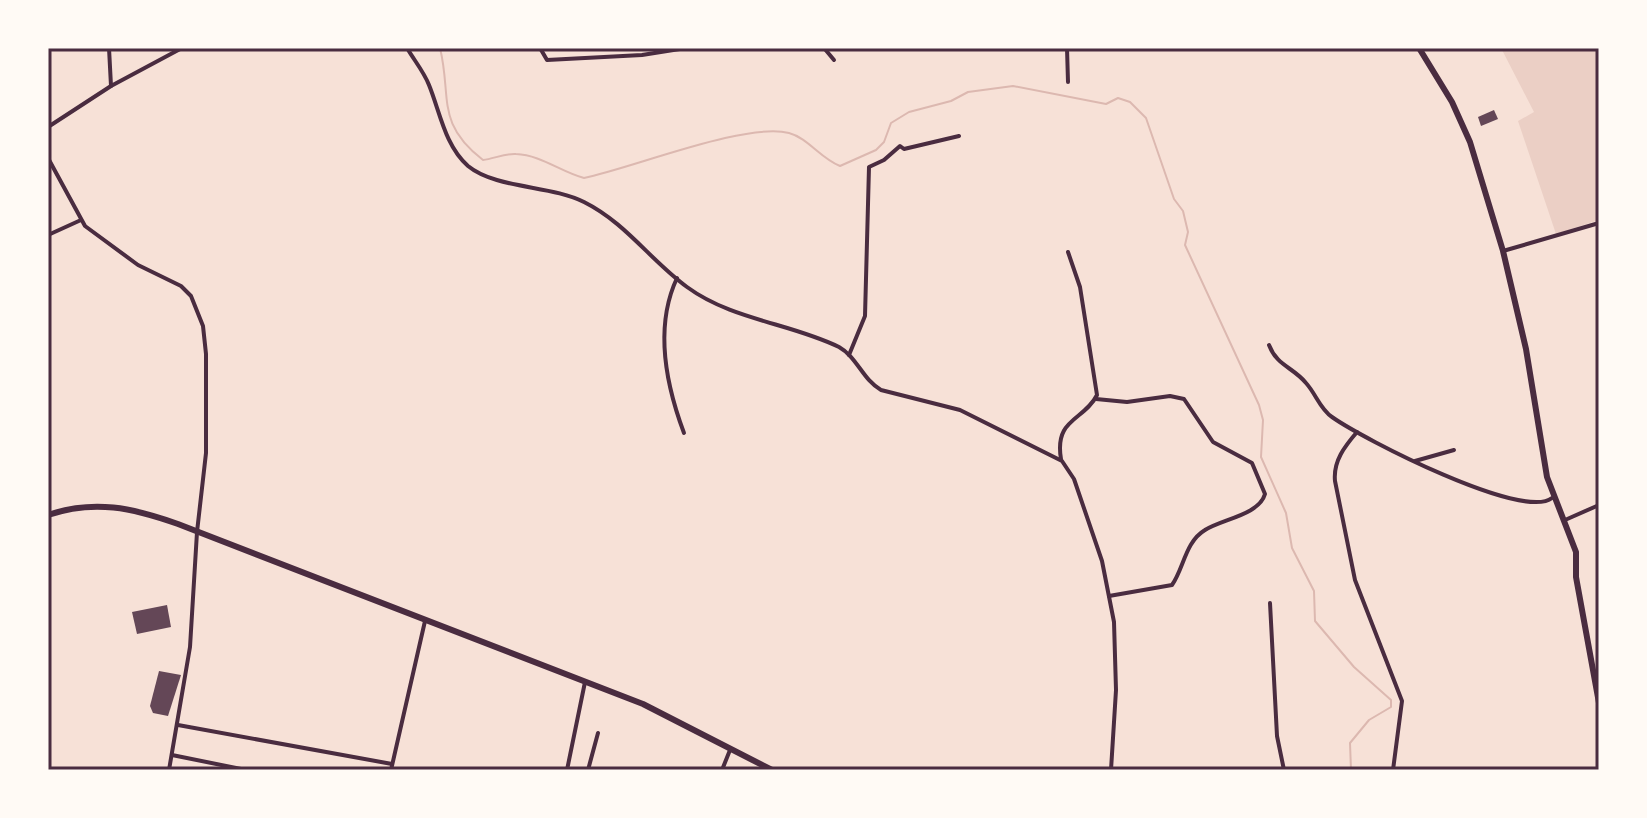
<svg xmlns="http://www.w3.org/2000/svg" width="1647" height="818" font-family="'Fira Sans Condensed',sans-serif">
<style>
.green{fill:#ebcfc5}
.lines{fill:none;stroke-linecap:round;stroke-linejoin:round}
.stream{stroke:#dcb8b0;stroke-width:2}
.building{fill:#644757}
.minor{stroke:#4a2c40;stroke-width:4}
.secondary{stroke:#4a2c40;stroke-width:6}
.neatline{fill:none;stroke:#4a2c40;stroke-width:3}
</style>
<rect width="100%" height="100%" fill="#f7e1d7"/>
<path class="green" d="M1501 48H1599V220L1556 234 1518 121 1534 112Z"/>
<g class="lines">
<path class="stream" d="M440 48C452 97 435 123 483 160 493 159 506 153 516 154 541 155 561 172 584 178 633 168 745 122 789 133 808 138 820 158 840 166L876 150 884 142 891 123 909 112 951 101 968 92 1013 86 1106 104 1118 98 1130 102 1146 118 1174 199 1183 211 1188 232 1185 245 1259 405 1263 420 1261 457 1286 513 1292 548 1314 591 1315 621 1354 667 1391 700V707L1369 720 1350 743 1351 770"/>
</g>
<g class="building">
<path d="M1494 110 1498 119 1481 126 1478 117Z"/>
<path d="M167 605 171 627 137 634 132 612Z"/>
<path d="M159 671 181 675 168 716 153 713 150 706Z"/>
</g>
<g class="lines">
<g class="minor">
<path d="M109 48 111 86"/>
<path d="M407 48C414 60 424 72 429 85 440 112 445 146 468 166 496 189 551 185 584 202 626 223 650 260 687 287 732 320 790 323 839 347 857 357 863 380 881 390L960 410 1062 461 1074 479 1102 561 1114 622 1116 690 1111 770"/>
<path d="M540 48 547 60 642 55 686 48"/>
<path d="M824 48 834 60"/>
<path d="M1067 48 1068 82"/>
<path d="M48 127 111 86 182 48"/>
<path d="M48 158 85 226 138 265 181 286 191 296 203 326 206 354V453L197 532 190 647 169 770"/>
<path d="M48 235 81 220"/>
<path d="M1503 251 1599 223"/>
<path d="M677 278C654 327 666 385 684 433"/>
<path d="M1269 345C1277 366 1293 367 1306 383 1316 394 1320 409 1332 417 1363 439 1523 521 1552 498"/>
<path d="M849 355 865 316 869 167 884 160 900 146 904 149 959 136"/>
<path d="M1096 399 1127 402 1170 396 1184 399 1213 442 1252 463 1265 494C1259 515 1222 519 1205 530 1185 542 1184 568 1172 585L1109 596"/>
<path d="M1357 432C1345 446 1333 461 1335 481L1355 580 1402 701 1393 770"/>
<path d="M1061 459C1054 418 1084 421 1097 395L1080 287 1068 252"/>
<path d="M1415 461 1454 450"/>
<path d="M1565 520 1599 505"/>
<path d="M1270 603 1277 736 1284 770"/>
<path d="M178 725 392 764"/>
<path d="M172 755 246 770"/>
<path d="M391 770 425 621"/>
<path d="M567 770 585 682"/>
<path d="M588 770 598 733"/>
<path d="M722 770 730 750"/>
</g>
<g class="secondary">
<path d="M1419 48 1452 102 1470 142 1503 251 1526 349 1547 477 1576 552V577L1599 703"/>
<path d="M48 515C94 499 133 508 178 524L643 704 772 770"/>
</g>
</g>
<rect width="1647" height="818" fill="none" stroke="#fffaf5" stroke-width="100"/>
<rect x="50" y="50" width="1547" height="718" class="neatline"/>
</svg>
